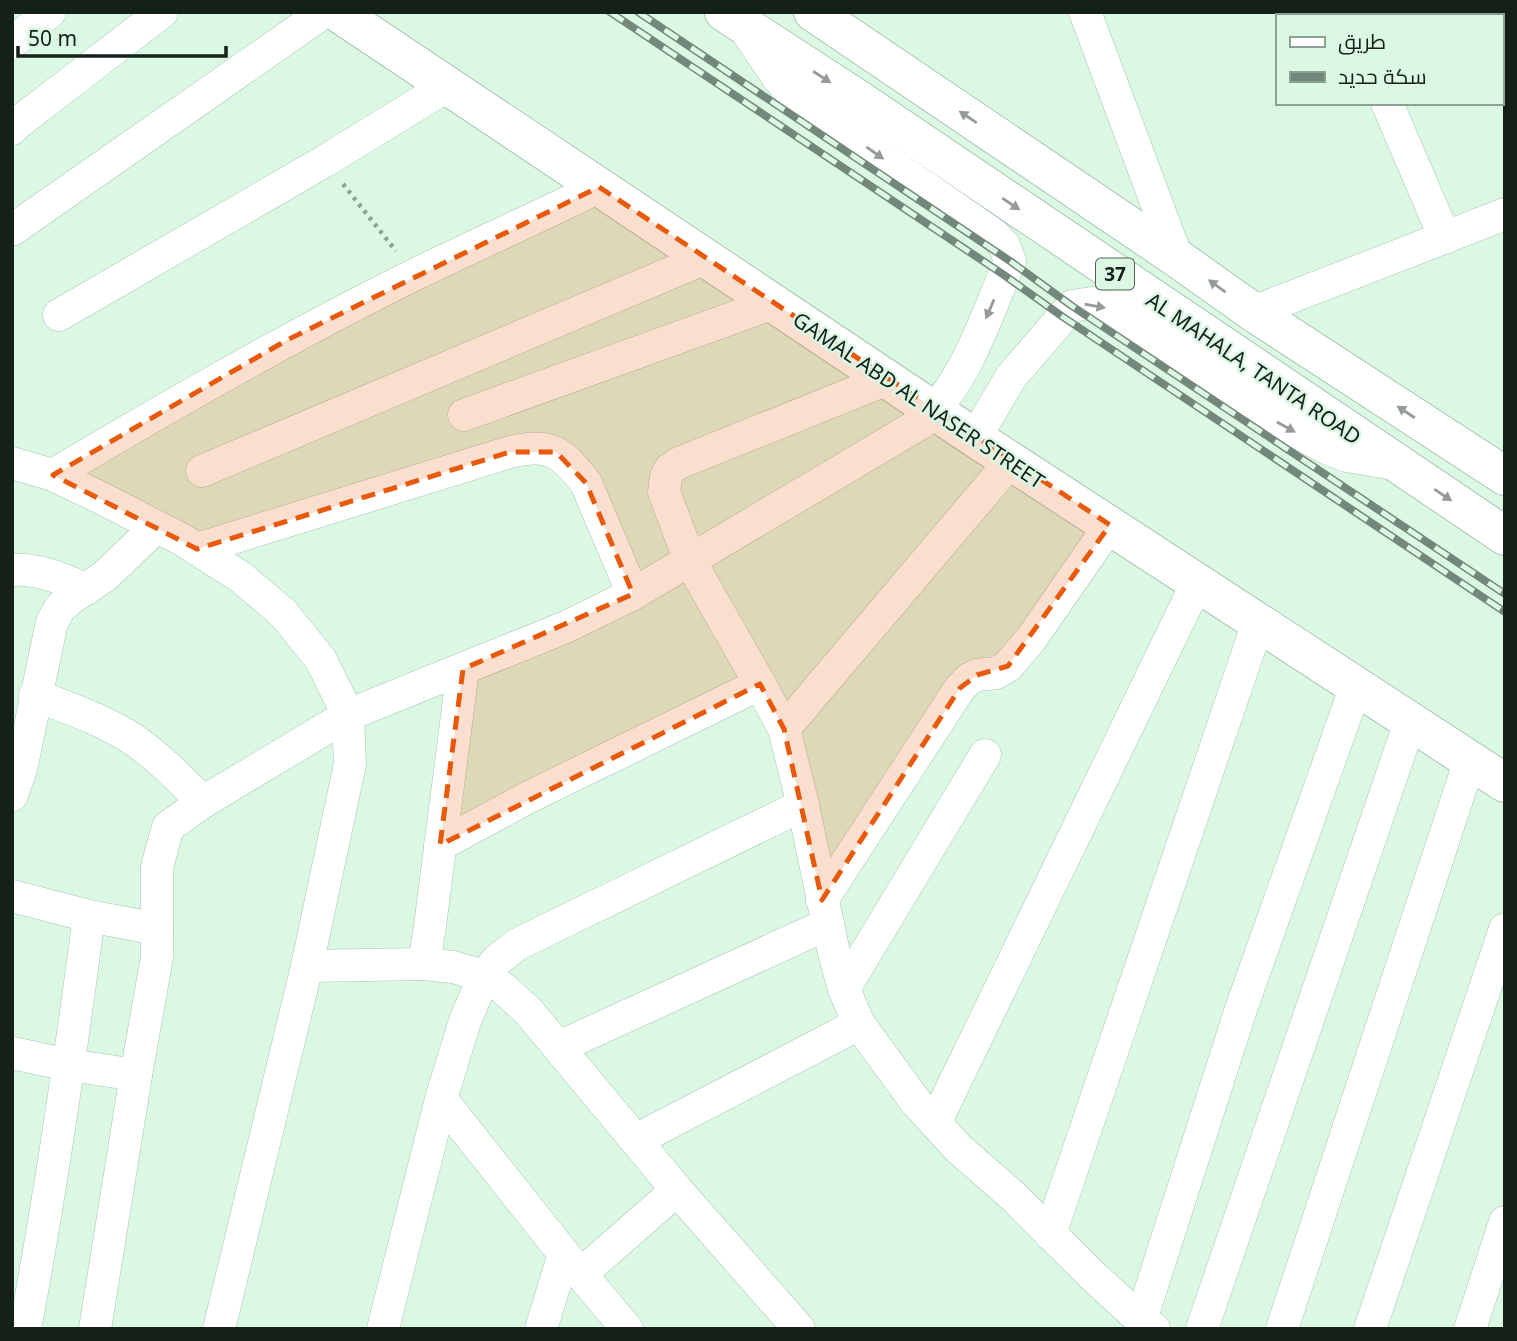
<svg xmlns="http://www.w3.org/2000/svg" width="1517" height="1341" font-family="'Noto Sans',Cairo,sans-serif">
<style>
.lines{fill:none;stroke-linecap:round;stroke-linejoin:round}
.minor-casing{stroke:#a9c5b3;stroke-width:33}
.tertiary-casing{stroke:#a9c5b3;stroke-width:40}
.trunk-casing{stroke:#a9c5b3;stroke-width:40}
.path{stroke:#8da394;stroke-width:4.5;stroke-dasharray:3.5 5;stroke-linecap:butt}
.minor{stroke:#fff;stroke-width:32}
.tertiary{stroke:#fff;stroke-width:38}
.trunk{stroke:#fff;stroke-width:38}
.rail-casing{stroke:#73877a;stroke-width:8}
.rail{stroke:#daf8e4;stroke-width:5;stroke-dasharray:16;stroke-linecap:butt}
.oneway{fill:#969b98}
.marked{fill:#e8590c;fill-opacity:0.2;stroke:#e8590c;stroke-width:5;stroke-dasharray:14 9;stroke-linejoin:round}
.labels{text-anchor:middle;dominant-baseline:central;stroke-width:5;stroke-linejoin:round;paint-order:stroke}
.shield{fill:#daf8e4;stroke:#506156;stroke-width:2}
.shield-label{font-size:19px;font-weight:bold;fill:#152019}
.street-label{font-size:21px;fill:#152019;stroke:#daf8e4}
</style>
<rect width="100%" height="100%" fill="#daf8e4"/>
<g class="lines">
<g class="minor-casing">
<g id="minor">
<path d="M1085 12 1177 258"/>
<path d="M1348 12 1350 16"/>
<path d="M12 43 50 12"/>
<path d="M1387 103 1445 238"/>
<path d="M12 129 19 122 162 12"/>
<path d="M12 230 324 12"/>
<path d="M1253 312 1505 214"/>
<path d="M59 315 325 161 447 86"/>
<path d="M888 379 679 463 670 469 666 477 664 492 690 561 760 684 784 729 803 805 834 953 844 989 859 1024 916 1102 959 1149 1014 1197 1094 1277 1141 1320 1154 1329"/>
<path d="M464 415 774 303"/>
<path d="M975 438 1011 377 1072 306 1092 303 1105 307 1277 421 1324 447 1347 456 1395 464"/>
<path d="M12 463 53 475 99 497 181 539 242 578 284 614 321 660 348 715 350 764 307 966 219 1329"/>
<path d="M202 471 706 258"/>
<path d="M53 475C172 404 292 335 416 274 477 244 539 217 599 187"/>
<path d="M197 549 510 452C550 442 562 452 586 483L633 594"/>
<path d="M12 570C39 568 62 579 86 589"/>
<path d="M35 695C68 708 104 720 134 740 160 758 181 780 203 802"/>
<path d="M784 729 1011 461"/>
<path d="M12 795 21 769 52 622 60 608 70 599 105 576 156 527"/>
<path d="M440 845 527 798 760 684"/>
<path d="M12 896 89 916 157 929"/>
<path d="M822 900 960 688 969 679 977 675 996 673 1008 666 1031 639 1110 525"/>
<path d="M424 964 430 926 463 669"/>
<path d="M307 966 424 964 453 967 484 976 503 988 529 1012 677 1190 799 1329"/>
<path d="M844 989 985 755"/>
<path d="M559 1047 828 924"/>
<path d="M12 1053 69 1065 136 1075"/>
<path d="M441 1099 564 1254 627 1329"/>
<path d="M935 1123 1197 583"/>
<path d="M636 1140 859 1024"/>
<path d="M1050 1234 1258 623"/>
<path d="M581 1274 677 1190"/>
<path d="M1141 1320 1241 1009 1356 686"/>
<path d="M25 1329C51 1191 71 1054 89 916"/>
<path d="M95 1329 136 1075 157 957V867L168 827 203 802 348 715 566 627 633 594 921 423C967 382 986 316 1010 261L1004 245 994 235 812 109 793 94 778 78 745 29"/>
<path d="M383 1329 441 1099 465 1021 484 976 497 960 518 944 803 805"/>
<path d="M541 1329 564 1254"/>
<path d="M1202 1329 1410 722"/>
<path d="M1282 1329 1470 760"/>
<path d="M1370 1329 1505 929"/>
<path d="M1470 1329 1505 1222"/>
</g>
</g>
<g class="tertiary-casing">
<path id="tertiary" d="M337 12 975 438 1505 783"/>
</g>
<g class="trunk-casing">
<g id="trunk">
<path d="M724 12 859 100 1505 536"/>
<path d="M813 12 1177 258 1253 312 1505 476"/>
</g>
</g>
<path class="path" d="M343 184 396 251"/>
<use href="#minor" class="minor"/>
<use href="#tertiary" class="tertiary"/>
<use href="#trunk" class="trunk"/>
<g class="rail-casing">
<g id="rail">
<path d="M610 12 1004 275 1063 317 1505 612"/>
<path d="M638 12 1010 261 1072 306 1505 594"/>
</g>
</g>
<use href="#rail" class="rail"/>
</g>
<defs><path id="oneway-solid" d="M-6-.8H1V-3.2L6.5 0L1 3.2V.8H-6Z" transform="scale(1.75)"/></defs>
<g class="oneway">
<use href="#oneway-solid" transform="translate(822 77) rotate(33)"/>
<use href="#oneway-solid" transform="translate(968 117) rotate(-146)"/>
<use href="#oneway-solid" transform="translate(875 153) rotate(35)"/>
<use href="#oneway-solid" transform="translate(1011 204) rotate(34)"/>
<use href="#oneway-solid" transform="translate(1217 286) rotate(-144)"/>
<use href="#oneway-solid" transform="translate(1095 306) rotate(10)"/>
<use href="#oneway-solid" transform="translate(990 309) rotate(113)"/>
<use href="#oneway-solid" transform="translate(1406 412) rotate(-147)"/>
<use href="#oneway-solid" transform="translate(1286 427) rotate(29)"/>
<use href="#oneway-solid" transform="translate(1443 495) rotate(34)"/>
</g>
<path class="marked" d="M599 187 1110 525 1008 666 977 675 960 688 822 900 784 729 760 684 440 845 463 669 633 594 586 483 556 452H510L197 549 53 475 287 340Z"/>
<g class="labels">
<rect class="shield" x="1096" y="258.5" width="38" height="31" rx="5"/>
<g class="shield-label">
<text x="1115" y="274">37</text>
</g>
<g class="street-label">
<text transform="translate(1254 368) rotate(34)">AL MAHALA, TANTA ROAD</text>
<text transform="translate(919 400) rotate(34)">GAMAL ABD AL NASER STREET</text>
</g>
</g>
<rect width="1517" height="1341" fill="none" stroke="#152019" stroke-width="28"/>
<rect x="1276" y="14" width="228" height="91" fill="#daf8e4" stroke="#8ba293" stroke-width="2"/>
<rect x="1290" y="37" width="35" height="10" fill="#ffffff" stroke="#8ba293" stroke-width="2"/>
<text x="1338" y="49" font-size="21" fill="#152019">طريق</text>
<rect x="1290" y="72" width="35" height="10" fill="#73877a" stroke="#8ba293" stroke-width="2"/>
<text x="1338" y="84" font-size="21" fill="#152019">سكة حديد</text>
<path d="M18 46v10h208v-10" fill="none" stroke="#152019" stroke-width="3.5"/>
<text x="28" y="46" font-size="21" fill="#152019" stroke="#daf8e4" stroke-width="5" paint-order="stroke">50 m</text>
</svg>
